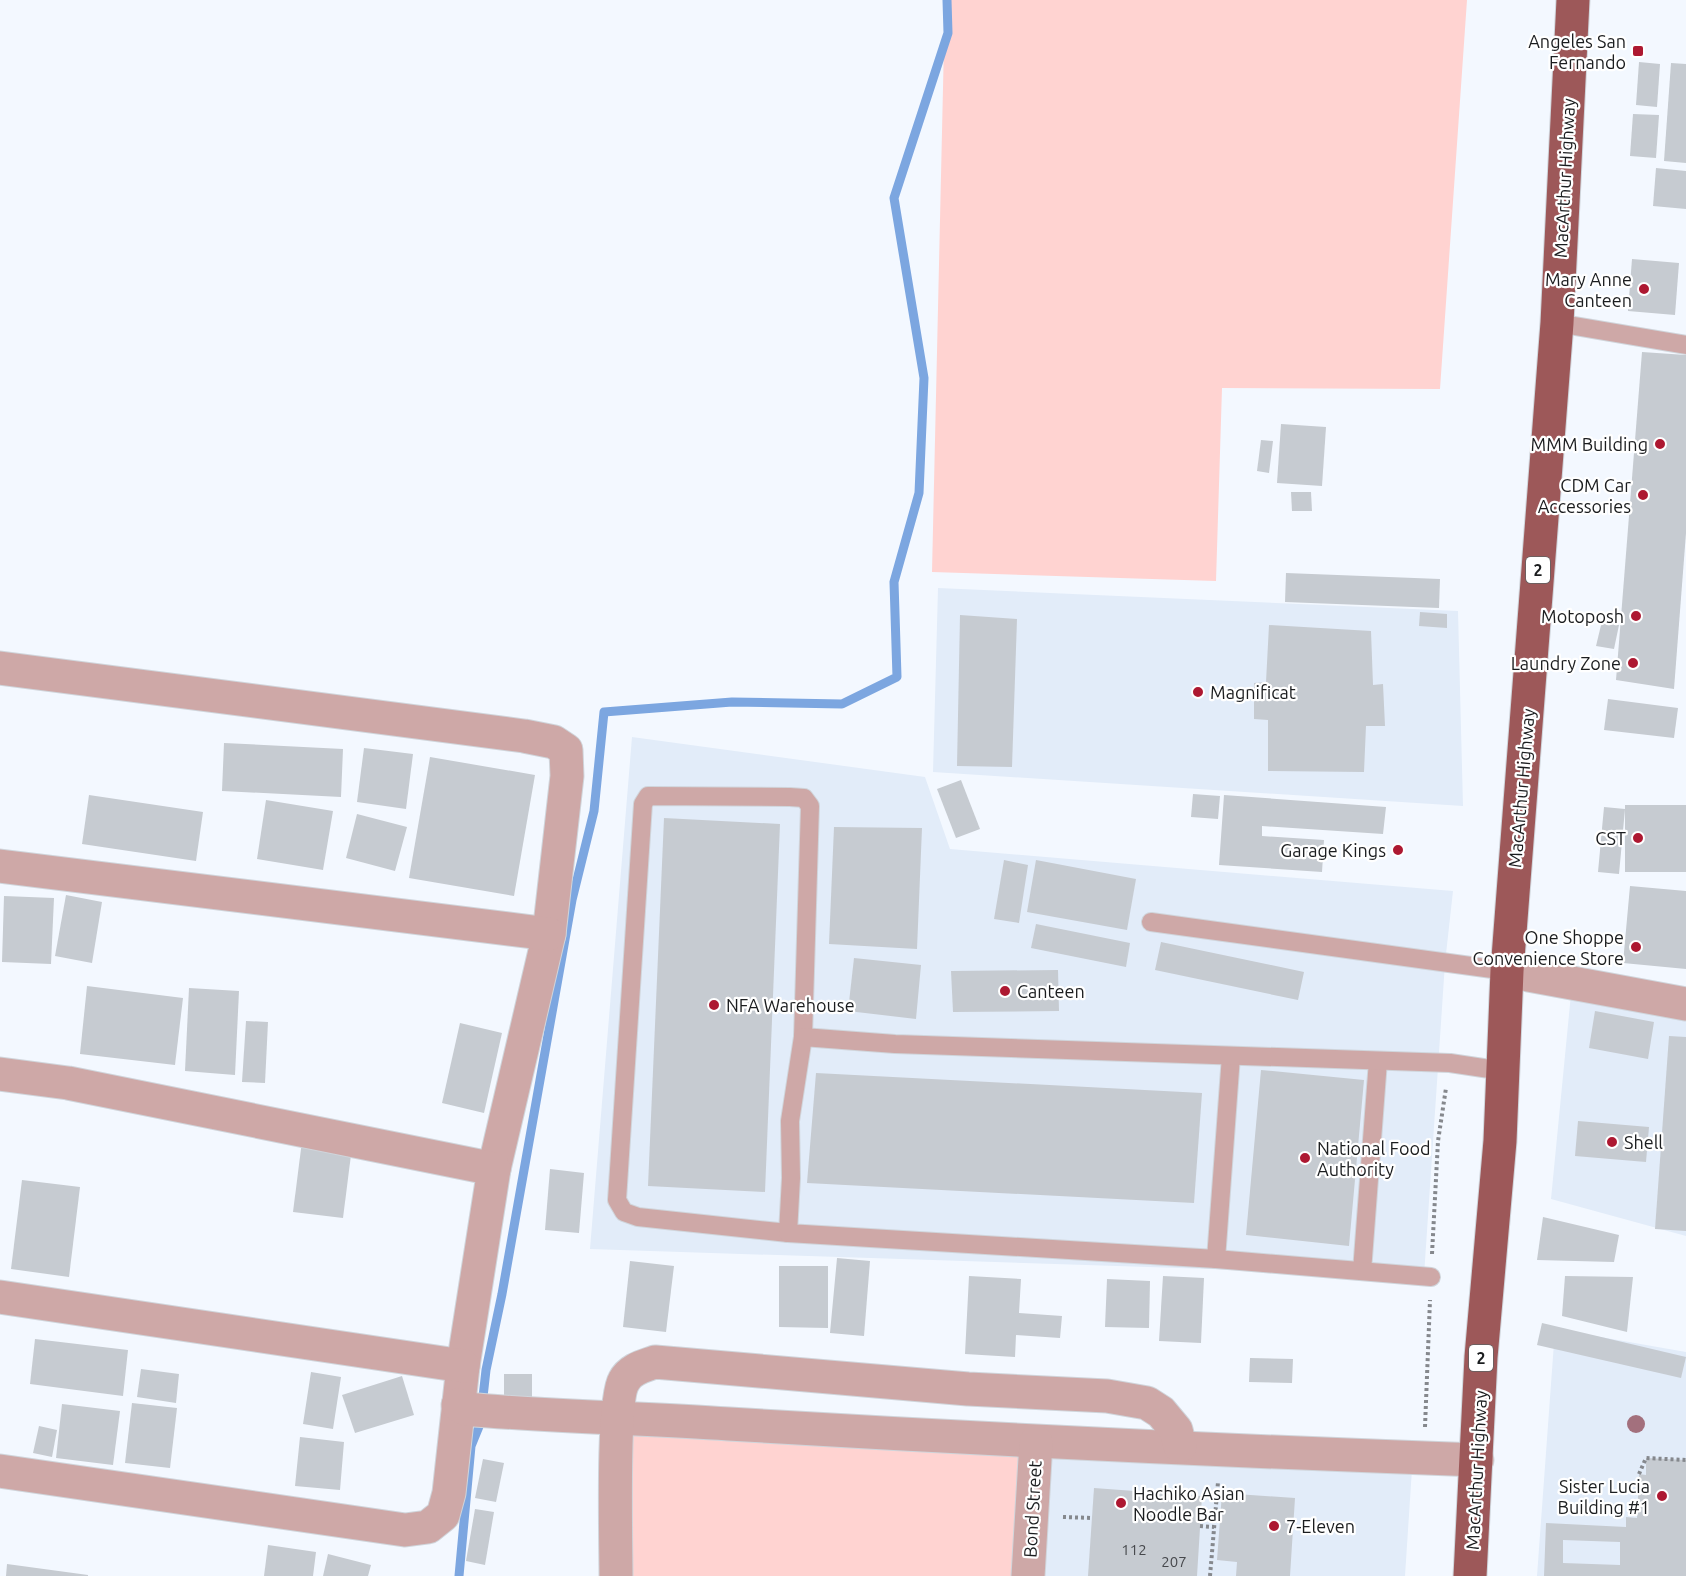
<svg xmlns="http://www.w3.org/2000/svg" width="1686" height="1576" font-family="Ubuntu,sans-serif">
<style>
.built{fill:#e2ecf9}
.green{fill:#ffd3d1}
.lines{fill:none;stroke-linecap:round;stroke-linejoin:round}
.stream{stroke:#7ca6e0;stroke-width:9}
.building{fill:#c6cbd1;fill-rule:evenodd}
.service-casing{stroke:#d0d5db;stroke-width:20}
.minor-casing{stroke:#d0d5db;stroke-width:35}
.trunk-casing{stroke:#d0d5db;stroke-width:35}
.path{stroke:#85888d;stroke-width:4;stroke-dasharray:3 3;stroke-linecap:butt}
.service{stroke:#cea8a7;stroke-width:18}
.minor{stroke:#cea8a7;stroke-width:33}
.trunk{stroke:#9d5859;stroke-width:33}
.tree{fill:#a3707d}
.poi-dot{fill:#ad1831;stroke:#fff;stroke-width:2}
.labels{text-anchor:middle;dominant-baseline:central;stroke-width:4.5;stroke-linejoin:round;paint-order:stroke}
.number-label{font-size:15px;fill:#46484c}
.shield{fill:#fff;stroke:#5f6162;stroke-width:1.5}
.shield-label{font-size:16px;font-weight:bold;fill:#1b1d1f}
.poi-label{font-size:18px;fill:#1b1d1f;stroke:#fff;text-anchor:end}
.street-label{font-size:18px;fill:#1b1d1f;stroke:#fff}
</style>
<rect width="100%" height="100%" fill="#f3f8ff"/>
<g class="built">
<path d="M938 588 1458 611 1463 806 933 772Z"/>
<path d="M632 737 925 777 950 849 1453 891 1445 963 1424 1276 590 1249Z"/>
<path d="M1571 994 1686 1019V1236L1551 1199Z"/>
<path d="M1555 1329 1686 1352V1576H1537Z"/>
<path d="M1050 1455 1412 1469 1405 1576H1043Z"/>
</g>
<g class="green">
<path d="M945 0H1467L1440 389 1222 388 1216 581 932 572Z"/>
<path d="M618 1417 1036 1442 1028 1576H616Z"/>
</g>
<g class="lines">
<path class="stream" d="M459 1576 471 1446 480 1424 486 1370 502 1294 572 900 594 811 604 712 732 702 842 704 897 677 894 582 919 493 924 378 894 198 948 33 947 0"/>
</g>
<g class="building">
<path d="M1639 62 1660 64 1657 107 1636 105Z"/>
<path d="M1671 63 1686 64V163L1664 161Z"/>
<path d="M1633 114 1659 115 1656 158 1630 156Z"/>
<path d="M1656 168 1686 171V209L1653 206Z"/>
<path d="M1632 259 1679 263 1675 315 1628 311Z"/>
<path d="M1642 352 1686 355V533L1674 689 1616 680Z"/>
<path d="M1281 424 1326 427 1322 486 1277 483Z"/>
<path d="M1261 440 1273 441 1269 473 1257 471Z"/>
<path d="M1291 492H1311L1312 511H1292Z"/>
<path d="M1286 573 1440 579 1439 608 1285 602Z"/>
<path d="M1420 612 1447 614V628L1419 626Z"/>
<path d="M960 615 1017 619 1012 767 957 766Z"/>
<path d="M1602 621 1619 625 1614 649 1596 646Z"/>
<path d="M1269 625 1371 631 1373 685 1383 684 1385 726H1366L1364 772 1268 771V720L1254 719V683L1266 682Z"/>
<path d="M1608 699 1678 708 1674 738 1604 730Z"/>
<path d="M224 743 343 749 341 797 222 791Z"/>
<path d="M364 748 413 754 406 809 357 802Z"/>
<path d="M430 757 535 775 514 896 409 878Z"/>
<path d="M961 780 980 829 956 838 937 789Z"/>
<path d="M1193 794 1220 796 1218 819 1191 817Z"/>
<path d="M89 795 203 812 196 861 82 844Z"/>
<path d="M1224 795 1386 807 1383 834 1262 826V836L1324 840 1322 872 1219 865Z"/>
<path d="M266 800 333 811 323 870 257 859Z"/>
<rect x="1625" y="805" width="61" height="67"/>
<path d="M1604 807 1625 809 1619 874 1598 872Z"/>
<path d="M357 814 407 827 395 871 346 858Z"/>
<path d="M664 818 780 824 765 1192 648 1186Z"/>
<path d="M834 827 922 828 917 949 829 944Z"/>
<path d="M1004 860 1028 865 1019 923 994 919Z"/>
<path d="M1036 860 1136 879 1127 930 1027 912Z"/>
<path d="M1630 886 1686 891V969L1623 963Z"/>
<path d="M66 895 102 902 92 963 55 956Z"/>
<path d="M4 896 54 898 51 964 2 962Z"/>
<path d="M1036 924 1130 943 1126 967 1031 948Z"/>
<path d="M1161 942 1304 972 1298 1000 1155 970Z"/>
<path d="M854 958 921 965 916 1019 848 1011Z"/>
<path d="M1058 970 1059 1011 953 1012 951 971Z"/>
<path d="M87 986 183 998 175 1065 80 1054Z"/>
<path d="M189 988 239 991 235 1075 185 1071Z"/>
<path d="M1595 1011 1654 1022 1648 1059 1589 1048Z"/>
<path d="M246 1021 268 1022 265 1083 242 1082Z"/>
<path d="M460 1023 502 1033 484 1113 442 1103Z"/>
<path d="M1669 1036 1686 1037V1231L1655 1229Z"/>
<path d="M1261 1070 1364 1080 1349 1246 1246 1235Z"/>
<path d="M816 1073 1202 1093 1194 1203 807 1183Z"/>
<path d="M1578 1121 1649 1127 1646 1162 1575 1156Z"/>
<path d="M302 1141 352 1147 343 1218 293 1212Z"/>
<path d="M550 1169 584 1173 579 1233 545 1230Z"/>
<path d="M22 1180 80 1187 69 1277 11 1269Z"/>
<path d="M1543 1217 1619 1235 1614 1262 1537 1260Z"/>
<path d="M837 1258 870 1261 864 1336 830 1333Z"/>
<path d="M630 1261 674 1266 666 1332 623 1327Z"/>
<path d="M779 1266H828V1328L779 1327Z"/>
<path d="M969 1276 1021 1279 1019 1313 1062 1316 1060 1338 1016 1335 1015 1357 965 1354Z"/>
<path d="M1163 1276 1204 1278 1201 1343 1159 1341Z"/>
<path d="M1565 1276 1633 1277 1627 1332 1562 1316Z"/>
<path d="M1107 1279 1150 1281 1149 1328 1105 1327Z"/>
<path d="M1542 1323 1686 1357 1681 1378 1537 1345Z"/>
<path d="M35 1339 128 1350 123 1396 30 1384Z"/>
<path d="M1250 1358 1293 1359 1292 1383 1249 1382Z"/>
<path d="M141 1369 179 1374 176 1403 137 1397Z"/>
<path d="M311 1372 341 1377 333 1429 303 1424Z"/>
<rect x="504" y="1374" width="28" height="23"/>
<path d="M402 1376 414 1415 355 1433 342 1395Z"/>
<path d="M132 1403 177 1408 170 1468 125 1463Z"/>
<path d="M62 1404 120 1411 113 1465 56 1458Z"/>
<path d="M39 1426 57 1430 52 1457 33 1453Z"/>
<path d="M300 1437 344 1442 340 1490 295 1486Z"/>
<path d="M1646 1458 1686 1460V1576H1544L1546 1523 1626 1527V1517L1637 1518 1639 1474 1646 1475ZM1563 1540 1620 1542V1565L1563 1563Z"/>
<path d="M483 1459 504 1463 496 1502 475 1498Z"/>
<path d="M1094 1488 1202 1496 1197 1576H1088Z"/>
<path d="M1222 1493 1295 1498 1290 1576H1236L1237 1562 1217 1560Z"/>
<path d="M475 1509 494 1512 485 1565 466 1561Z"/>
<path d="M268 1545 316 1552 313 1576H264Z"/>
<path d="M328 1554 371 1565 368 1576H323Z"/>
<path d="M7 1564 88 1575V1576H6Z"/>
</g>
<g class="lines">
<g class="service-casing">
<g id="service">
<path d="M1557 323 1686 345"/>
<path d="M1151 922 1507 971"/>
<path d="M788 1233 638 1217 624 1212 617 1200 643 804 648 796 790 797 804 798 810 806 803 1037"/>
<path d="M1216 1259 1231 1056"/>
<path d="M1362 1271 1378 1061"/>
<path d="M1431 1277 1216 1259 788 1233 791 1178 790 1121 803 1037 895 1044 1450 1063 1503 1071"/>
</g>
</g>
<g class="minor-casing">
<g id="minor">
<path d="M0 668 524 736 554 742 566 750 567 776 549 934 494 1169"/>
<path d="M0 866 549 934"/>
<path d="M1507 971 1686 1004"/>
<path d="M0 1074 68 1083 494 1169 463 1366 449 1493 443 1515 428 1527 405 1530 0 1471"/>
<path d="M0 1297 463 1366"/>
<path d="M458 1405 465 1409C553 1417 641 1418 729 1424 978 1439 1227 1451 1477 1460"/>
<path d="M616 1576C616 1544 612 1400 624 1381 630 1369 644 1366 655 1362L968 1389 1107 1396 1147 1403 1161 1412 1176 1430 1180 1446"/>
<path d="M1028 1576 1036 1442"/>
</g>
</g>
<g class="trunk-casing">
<path id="trunk" d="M1470 1576 1481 1357 1500 1141 1507 971 1557 323 1573 0"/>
</g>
<g class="path">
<path d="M1432 1254 1438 1141 1446 1088"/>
<path d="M1425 1427 1430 1300"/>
<path d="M1639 1474 1646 1458 1686 1460"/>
<path d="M1063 1517 1092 1518"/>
<path d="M1200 1526 1214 1527"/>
<path d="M1210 1576 1218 1482"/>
</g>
<use href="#service" class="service"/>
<use href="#minor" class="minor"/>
<use href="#trunk" class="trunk"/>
</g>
<circle class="tree" cx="1636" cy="1424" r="9"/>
<g class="poi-dot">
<rect x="1632" y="45" width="12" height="12" rx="3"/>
<circle cx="1644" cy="289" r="6"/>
<circle cx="1660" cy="444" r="6"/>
<circle cx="1643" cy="495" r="6"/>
<circle cx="1636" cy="616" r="6"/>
<circle cx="1633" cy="663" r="6"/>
<circle cx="1198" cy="692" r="6"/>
<circle cx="1638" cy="838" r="6"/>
<circle cx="1398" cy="850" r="6"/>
<circle cx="1636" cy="947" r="6"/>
<circle cx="1005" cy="991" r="6"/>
<circle cx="714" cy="1005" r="6"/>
<circle cx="1612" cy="1142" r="6"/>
<circle cx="1305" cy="1158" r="6"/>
<circle cx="1662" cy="1496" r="6"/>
<circle cx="1121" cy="1503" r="6"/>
<circle cx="1274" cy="1526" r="6"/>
</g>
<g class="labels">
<g class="number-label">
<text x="1134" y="1549">112</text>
<text x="1174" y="1561">207</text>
</g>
<g class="shield">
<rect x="1526" y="557" width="24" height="26" rx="4.5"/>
<rect x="1469" y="1345" width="24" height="26" rx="4.5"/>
</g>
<g class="shield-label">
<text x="1538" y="570">2</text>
<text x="1481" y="1358">2</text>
</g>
<g class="poi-label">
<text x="1626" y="41">Angeles San<tspan x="1626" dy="21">Fernando</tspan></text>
<text x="1632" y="279">Mary Anne<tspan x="1632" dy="21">Canteen</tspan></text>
<text x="1648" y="444">MMM Building</text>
<text x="1631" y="485">CDM Car<tspan x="1631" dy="21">Accessories</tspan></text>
<text x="1624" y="616">Motoposh</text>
<text x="1621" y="663">Laundry Zone</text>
<text x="1210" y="692" text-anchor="start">Magnificat</text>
<text x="1626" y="838">CST</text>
<text x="1386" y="850">Garage Kings</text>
<text x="1624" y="937">One Shoppe<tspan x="1624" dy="21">Convenience Store</tspan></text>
<text x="1017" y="991" text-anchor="start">Canteen</text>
<text x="726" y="1005" text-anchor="start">NFA Warehouse</text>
<text x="1624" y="1142" text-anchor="start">Shell</text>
<text x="1317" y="1148" text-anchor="start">National Food<tspan x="1317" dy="21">Authority</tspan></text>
<text x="1650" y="1486">Sister Lucia<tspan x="1650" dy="21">Building #1</tspan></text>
<text x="1133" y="1493" text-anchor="start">Hachiko Asian<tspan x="1133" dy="21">Noodle Bar</tspan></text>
<text x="1286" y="1526" text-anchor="start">7-Eleven</text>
</g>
<g class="street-label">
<text transform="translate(1564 178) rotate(-87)">MacArthur Highway</text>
<text transform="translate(1521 788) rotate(-85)">MacArthur Highway</text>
<text transform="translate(1476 1470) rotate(-87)">MacArthur Highway</text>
<text transform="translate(1032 1509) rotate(-87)">Bond Street</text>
</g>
</g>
</svg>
